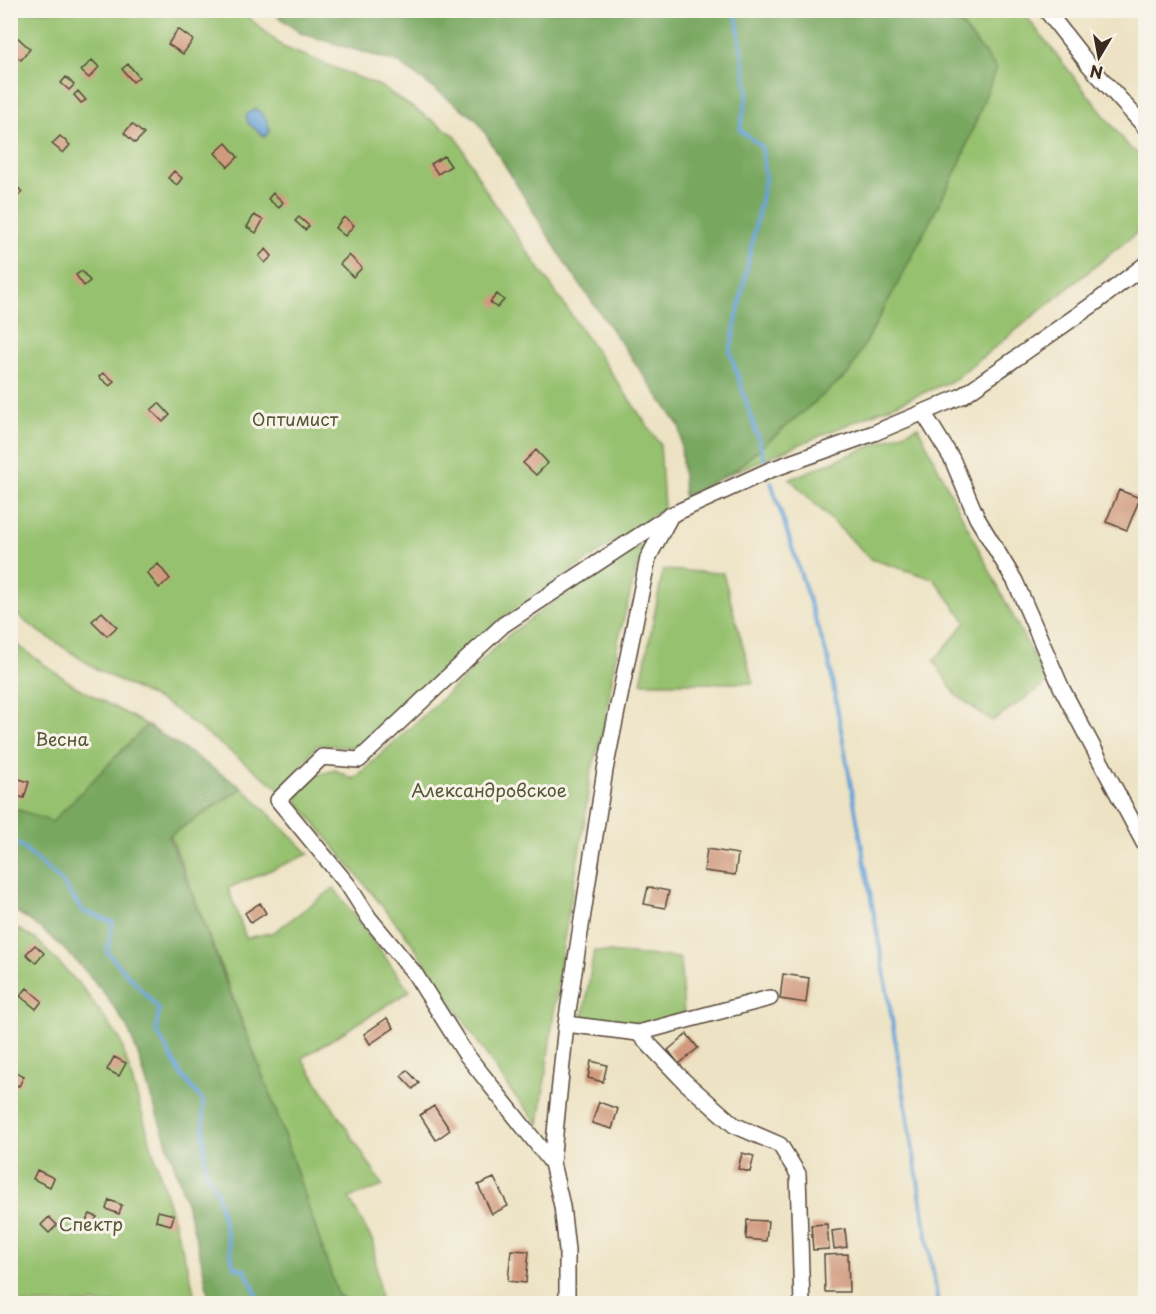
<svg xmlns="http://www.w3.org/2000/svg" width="1156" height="1314" viewBox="0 0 1156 1314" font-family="'Playpen Sans',sans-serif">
<rect width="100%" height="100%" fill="#f7f3e8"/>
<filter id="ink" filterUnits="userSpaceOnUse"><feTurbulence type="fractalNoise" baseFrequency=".0167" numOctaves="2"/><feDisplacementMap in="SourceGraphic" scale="12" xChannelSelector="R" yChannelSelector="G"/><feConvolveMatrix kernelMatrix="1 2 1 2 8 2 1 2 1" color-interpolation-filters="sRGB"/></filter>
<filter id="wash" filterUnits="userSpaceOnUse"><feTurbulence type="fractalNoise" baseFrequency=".008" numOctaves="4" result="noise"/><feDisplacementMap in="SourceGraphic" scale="24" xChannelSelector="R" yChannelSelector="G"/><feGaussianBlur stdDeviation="1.35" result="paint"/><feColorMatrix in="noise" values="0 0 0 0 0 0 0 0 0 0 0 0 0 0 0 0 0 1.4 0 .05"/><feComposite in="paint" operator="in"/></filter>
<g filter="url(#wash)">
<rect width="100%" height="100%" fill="#ede3c4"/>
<!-- green -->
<path fill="#96c16e" stroke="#687646" stroke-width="1.5" d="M11,11h230l42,36 97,39 76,50 30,55 174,253 4,64 -162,110 -142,130 -43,-3 -35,46 -112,-85 -72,-36 -70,-46 -17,-16z
M951,11h71l107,136 16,12v67l-191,154 -223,93 118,-100 50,-92 61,-118 36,-95z
M918,427l45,91 84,165 -55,38 -36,-26 -22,-34 32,-39 -32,-43 -63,-20 -81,-80z
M651,541l-14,26 -19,74 -14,88 -14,46 -5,44 -22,126 -24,179 -29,-34 -101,-151 -112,-138 9,-23 29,-8 19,9 94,-86 59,-57 103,-75z
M663,570l60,3 30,110h-112z
M10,640l65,46 72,39 -95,98 -41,-16z
M243,788l66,66 -81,34 18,50 28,-6 60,-44 76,103 -108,67 81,128 -34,12 24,44 8,61h-30l-13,-8 -64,-190 -103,-269h-2z
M11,925l26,15 44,46 39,53 71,240 5,24 -185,1z
M594,951l86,7 4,57 -39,11 -62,-9z"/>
<!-- forest -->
<path fill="#78a761" stroke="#5a6840" stroke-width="1.5" d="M271,11h680l45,57 -36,95 -61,118 -50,92 -118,100 -47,24 -4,-70 -113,-161 -90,-146 -78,-57 -99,-30z
M147,725l96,63 -74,48 105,269 64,190 13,8h-141c-12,-70 -35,-138 -59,-206 -7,-22 -13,-48 -24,-69 -24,-43 -73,-96 -116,-119v-102l41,15z"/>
<!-- water -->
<path fill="#66a2d6" stroke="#50667a" stroke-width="1.5" d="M255,109c10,4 12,11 15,21l-5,7 -17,-14 -2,-8z"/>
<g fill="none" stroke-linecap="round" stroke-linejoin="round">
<!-- stream -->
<path stroke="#66a2d6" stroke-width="4" d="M735,10l13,81 -8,39 22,17 3,32 -35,173 35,108
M771,482l58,180 55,309 54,333
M10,841l10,4 40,35 23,31 30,11 -6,30 52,57 -3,21 26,46 21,25 2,69 12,22 17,75 11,3 16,34"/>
</g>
<g id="blocks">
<!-- building -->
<path fill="#d19a7e" d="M178,29l15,11 -10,14 -15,-10z
M14,34l16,15 -9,11 -11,-9v-13z
M92,60l7,7 -10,11 -8,-7z
M128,64l11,13 -6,5 -11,-13z
M66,77l8,8 -5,5 -8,-7z
M78,91l8,9 -5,3 -7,-8z
M132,124l12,10 -9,9 -11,-10z
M60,136l10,9 -7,8 -11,-9z
M226,143l12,14 -10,10 -13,-14z
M444,156l7,10 -13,8 -7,-10z
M174,171l8,7 -5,7 -9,-7z
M12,181l10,11 -7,7 -5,-5z
M273,193l10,9 -4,6 -11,-9z
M254,215l9,5 -7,13 -9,-6z
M299,217l10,9 -4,4 -10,-9z
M344,217l10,8 -9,11 -10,-8z
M266,249l6,7 -7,7 -6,-7z
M349,255l13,13 -9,9 -13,-13z
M82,271l8,10 -6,5 -8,-11z
M497,294l7,6 -7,8 -7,-6z
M103,373l11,8 -4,5 -11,-9z
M159,403l11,12 -7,7 -12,-12z
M536,450l12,13 -12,12 -13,-12z
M1119,490l21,8 -13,32 -21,-8z
M158,564l12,15 -11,9 -12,-15z
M102,612l15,15 -10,9 -15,-15z
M10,776l19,6 -5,16 -14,-4z
M707,849l31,5 -3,21 -31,-4z
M648,887l21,4 -4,17 -21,-4z
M260,903l6,10 -15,10 -6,-10z
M35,945l9,8 -8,10 -10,-9z
M783,974l26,4 -3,25 -26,-4z
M27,988l15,13 -6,8 -16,-13z
M387,1018l7,10 -24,16 -6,-10z
M687,1034l11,14 -19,16 -11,-14z
M114,1057l12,6 -7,13 -12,-6z
M591,1061l16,4 -4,17 -15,-4z
M10,1070l14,6 -5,10 -9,-3z
M407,1070l12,13 -6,6 -12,-13z
M599,1102l19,7 -6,20 -20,-6z
M434,1106l16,24 -14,10 -16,-25z
M742,1153l12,3 -4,16 -12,-3z
M37,1170l17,8 -4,9 -17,-8z
M494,1178l14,28 -16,8 -14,-29z
M109,1200l13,5 -3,9 -13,-5z
M158,1211l16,4 -3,10 -15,-4z
M90,1214l7,3 -6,13 -7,-4z
M49,1217l8,8 -8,8 -8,-8z
M747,1220l21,1 -2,20 -20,-2z
M827,1224l2,25 -16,1 -2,-25z
M845,1229l2,18 -13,2 -2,-18z
M511,1250l18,1 -3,32 -18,-2z
M848,1254l1,38h-24l-1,-37z"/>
</g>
</g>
<g filter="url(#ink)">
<use href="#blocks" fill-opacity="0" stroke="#564637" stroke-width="1.5"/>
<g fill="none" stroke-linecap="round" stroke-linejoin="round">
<!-- street casing -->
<g stroke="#564637" stroke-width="18">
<path id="street" d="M1046,10l43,55 57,63
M923,412l29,47 25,59 38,63 47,108 84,158
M566,1024l72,9 132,-35
M638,1033l47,49 49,43 46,20 18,29 4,130
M552,1163l-87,-110 -50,-79 -46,-56 -21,-33 -70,-85 44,-43 37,3 144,-135 166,-109
M567,1304v-54l-5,-44 -10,-43 14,-139 39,-254 43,-212 23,-43 99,-45 104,-37 88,-37 133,-93 51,-39"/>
</g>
<!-- street -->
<use href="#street" stroke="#fff" stroke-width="15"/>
</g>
</g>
<g text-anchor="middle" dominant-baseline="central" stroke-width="6" stroke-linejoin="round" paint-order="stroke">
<!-- park labels -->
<g font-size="18" fill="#565736" stroke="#f7f3e8">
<text x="295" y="418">Оптимист</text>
<text x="62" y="738">Весна</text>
<text x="489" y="789">Александровское</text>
<text x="91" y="1223">Спектр</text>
</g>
</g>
<!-- margin -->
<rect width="1156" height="1314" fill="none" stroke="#f7f3e8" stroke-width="36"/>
<!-- north arrow -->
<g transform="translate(1099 57) rotate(190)" stroke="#f7f3e8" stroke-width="4.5" paint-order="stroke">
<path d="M0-4.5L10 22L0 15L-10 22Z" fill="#3b2a1e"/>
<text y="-9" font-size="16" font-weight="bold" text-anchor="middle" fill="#3b2a1e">N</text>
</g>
</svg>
